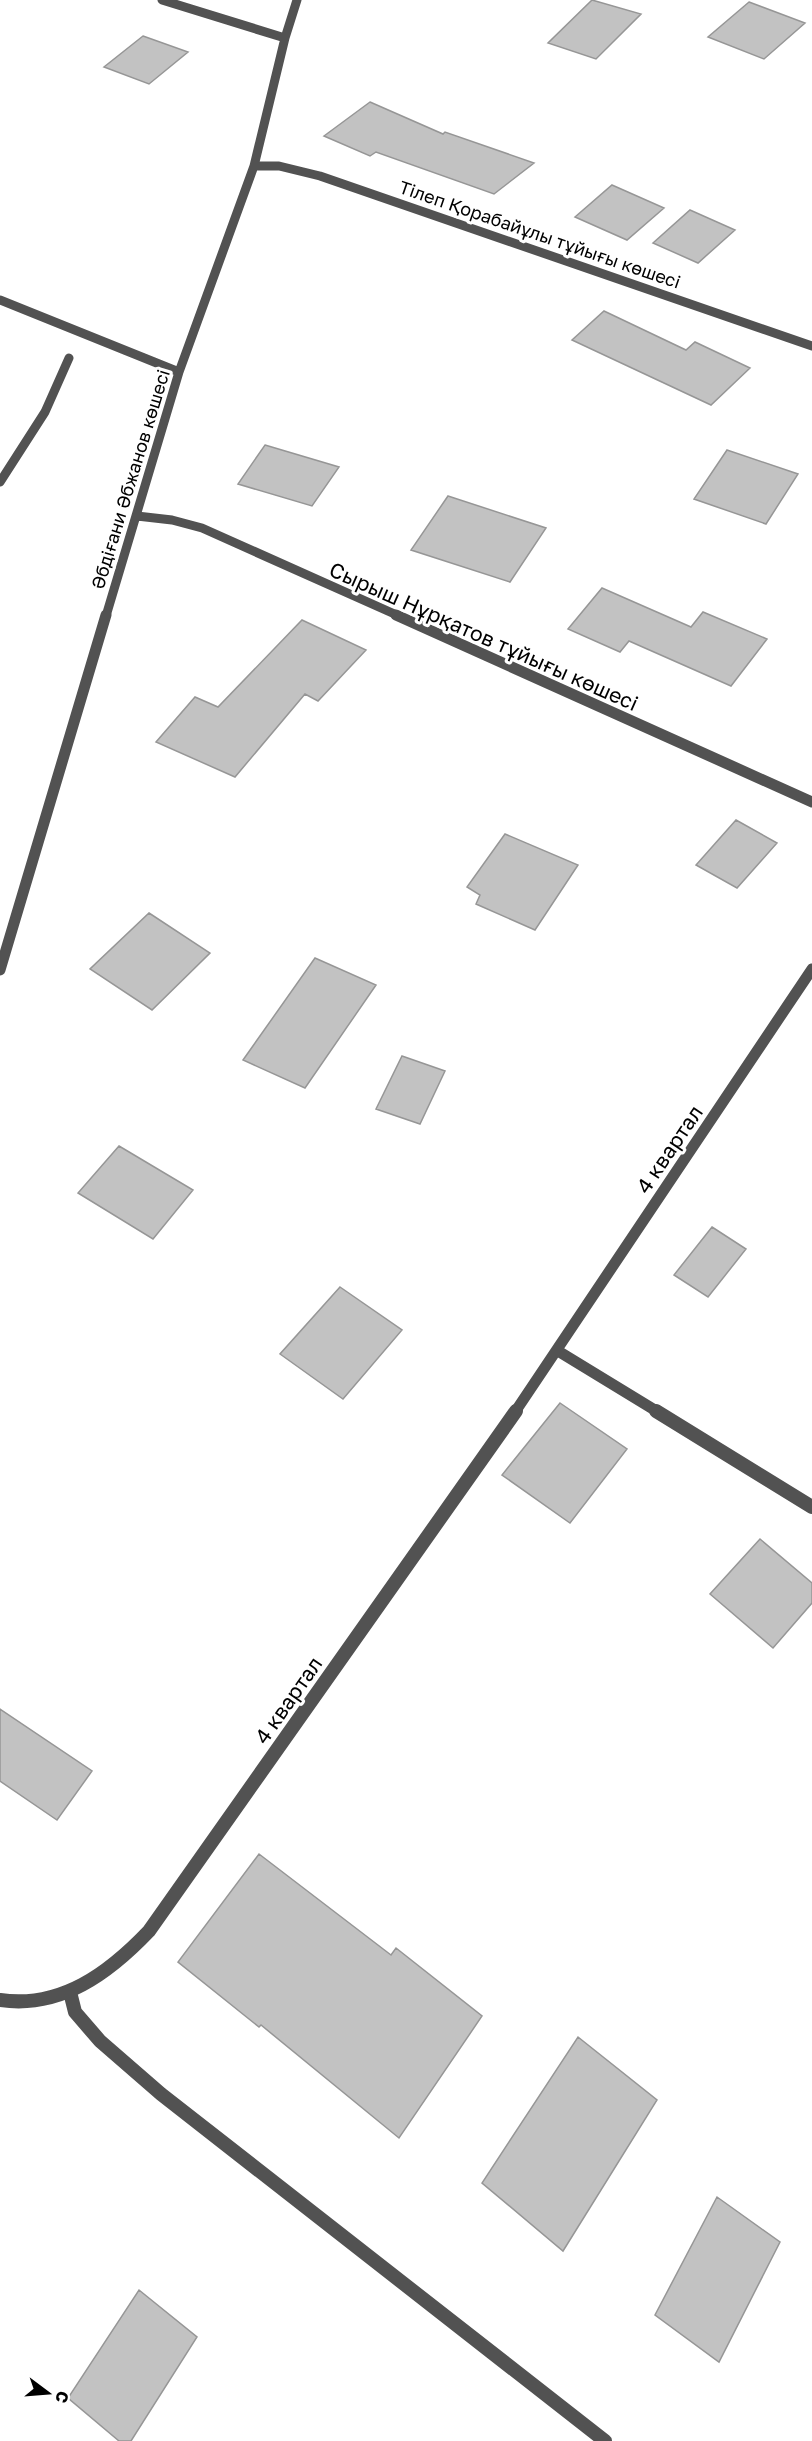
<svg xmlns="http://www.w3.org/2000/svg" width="812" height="2441" viewBox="0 0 812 2441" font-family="'Golos Text',sans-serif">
<rect width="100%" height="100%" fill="#fff"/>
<!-- building -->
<path fill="#c2c2c2" stroke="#969696" stroke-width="1.5" d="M592,0l49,14 -45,45 -48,-16z
M749,2l56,21 -41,36 -56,-22z
M143,36l45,16 -39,32 -45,-17z
M370,102l73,32 2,-2 89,31 -40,31 -118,-42 -6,4 -46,-20z
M612,185l52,23 -37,32 -52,-23z
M690,210l45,20 -37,33 -45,-20z
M604,311l82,39 9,-8 55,26 -39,37 -139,-65z
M265,445l74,22 -27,39 -74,-22z
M727,450l71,24 -32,50 -72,-25z
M448,496l98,32 -36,54 -99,-32z
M602,588l89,39 12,-15 64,27 -36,47 -102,-45 -9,11 -52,-23z
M302,620l64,30 -48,51 -13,-7 -70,83 -79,-35 39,-45 23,10z
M736,820l41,23 -40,45 -41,-23z
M505,834l73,31 -43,65 -59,-26 4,-9 -13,-8z
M149,913l61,40 -58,57 -62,-41z
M315,958l61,27 -71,103 -62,-28z
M402,1056l43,15 -25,53 -44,-15z
M119,1146l74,44 -40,49 -75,-46z
M712,1227l34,22 -38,48 -34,-22z
M340,1287l62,43 -59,69 -63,-45z
M560,1403l67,46 -57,74 -68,-48z
M760,1539l52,44v20l-39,45 -63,-54z
M0,1709l92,62 -35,49 -57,-39z
M259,1854l132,101 5,-7 86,68 -83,122 -138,-113 -2,2 -81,-65z
M578,2037l79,63 -94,151 -81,-68z
M717,2197l63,45 -61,120 -64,-47z
M139,2290l58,47 -66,104h-12l-51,-43z"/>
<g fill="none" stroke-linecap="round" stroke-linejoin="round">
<!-- street-far2 -->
<path stroke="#525252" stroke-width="9" d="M162,0l123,38
M254,166h25l41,10 492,170
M0,300l179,72
M0,482l45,-70 24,-54
M137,516l35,4 30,8 197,88
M106,616l73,-244 75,-206 31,-128 12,-38"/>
<!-- street-far1 -->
<path stroke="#525252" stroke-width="11" d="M396,615l416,187
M0,970l106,-355
M558,1351l100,61
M515,1412l297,-443"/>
<!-- street -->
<path stroke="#525252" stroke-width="14" d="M656,1411l156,96
M70,1992l5,20 25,29 61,53 444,347
M0,2000c61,9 109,-27 149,-69l367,-520"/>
</g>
<g text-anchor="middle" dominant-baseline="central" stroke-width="6" stroke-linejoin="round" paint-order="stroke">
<!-- far-street labels -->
<g font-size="18" fill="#000" stroke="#fff">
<text transform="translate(540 234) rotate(19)">Тілеп Қорабайұлы тұйығы көшесі</text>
<text transform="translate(130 479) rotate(-73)">Әбдіғани Әбжанов көшесі</text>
</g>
<!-- street labels -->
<g font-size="21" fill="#000" stroke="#fff">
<text transform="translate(484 636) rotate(24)">Сырыш Нұрқатов тұйығы көшесі</text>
<text transform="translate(669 1149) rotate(-56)">4 квартал</text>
<text transform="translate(288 1700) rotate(-55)">4 квартал</text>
</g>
</g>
<!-- north arrow -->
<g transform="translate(48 2393) rotate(106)" stroke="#ffffff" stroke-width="4.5" paint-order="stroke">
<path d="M0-4.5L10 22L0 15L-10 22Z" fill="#000000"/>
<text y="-9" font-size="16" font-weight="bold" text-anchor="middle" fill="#000000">С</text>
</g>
</svg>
